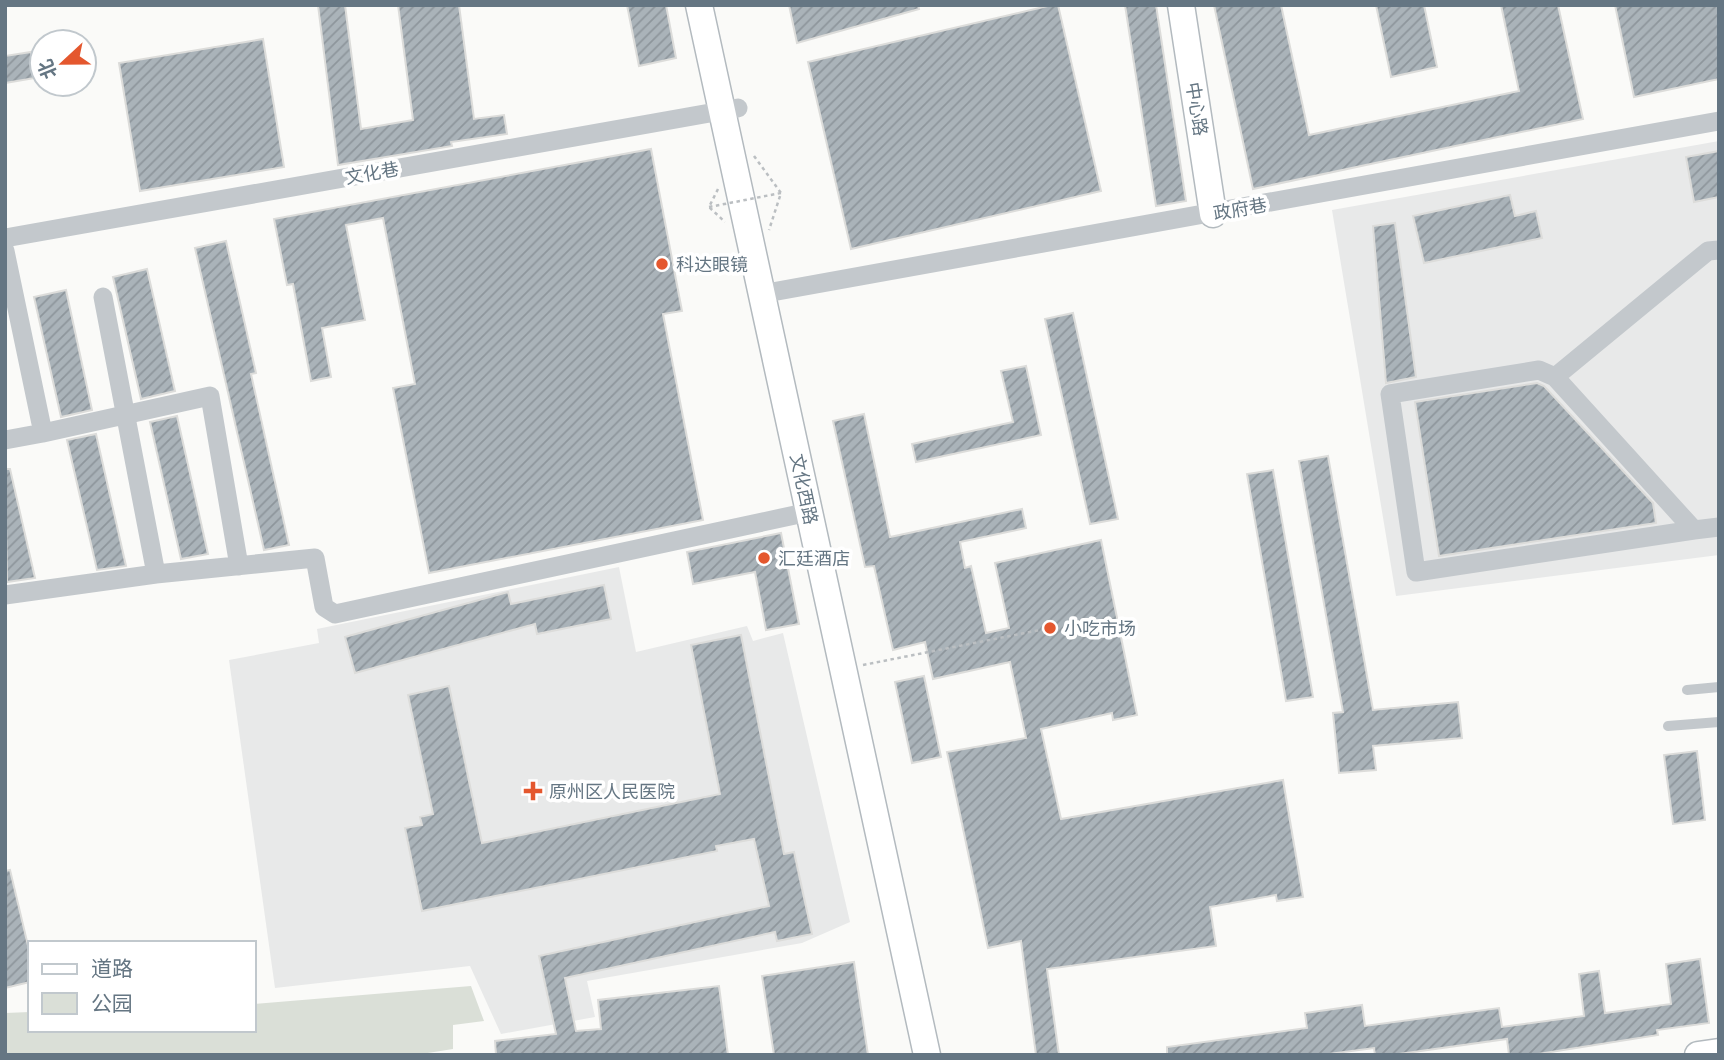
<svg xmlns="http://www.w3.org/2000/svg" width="1724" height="1060" viewBox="0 0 1724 1060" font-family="'DejaVu Sans','Noto Sans SC',sans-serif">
<defs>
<pattern id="building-hatch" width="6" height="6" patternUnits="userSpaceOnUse" patternTransform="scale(1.75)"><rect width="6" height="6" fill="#aab3b9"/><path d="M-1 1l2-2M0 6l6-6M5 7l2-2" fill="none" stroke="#8e969c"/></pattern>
</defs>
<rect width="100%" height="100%" fill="#fafaf8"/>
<!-- built -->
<path fill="#e8e9e9" d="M1719,141v414l-323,41 -64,-386z
M619,567l17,85 111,-26 6,15 30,-8 67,289 -48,21 -215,38 8,36 -94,17 -31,-68 -195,22 -46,-328 90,-17 -2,-14z"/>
<!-- park -->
<path fill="#dadfd7" d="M471,986l13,35 -31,4v24l-38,6h-410v-42l25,-1v18h224v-26z"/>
<!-- building -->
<path fill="url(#building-hatch)" stroke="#dcdcda" stroke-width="2" d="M318,5h27l16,124 52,-9 -15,-115h61l15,114 30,-4 3,19 -56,8 1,4 -114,19z
M627,5h39l10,53 -37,8z
M789,5h129l1,4 -122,34z
M1052,5h6l43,186 -250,58 -43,-187z
M1125,5h31l30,196 -30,5z
M1214,5h67l28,130 210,-44 -18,-86h57l25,114 -330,70z
M1376,5h48l13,62 -46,10z
M1615,5h104v74l-85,18z
M263,39l21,128 -144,24 -21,-128z
M31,52l4,26 -30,5v-27z
M651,149l31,162 -19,3 40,206 -274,53 -36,-185 22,-4 -32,-166 -37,7 19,95 -43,8 9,49 -20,4 -18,-97 -6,1 -13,-66z
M1719,151v46l-25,5 -8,-45z
M1510,195l5,21 21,-5 6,27 -118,25 -11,-47z
M1395,223l21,154 -30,6 -13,-157z
M226,241l30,132 -5,1 38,171 -25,5 -69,-302z
M147,269l28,122 -34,8 -28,-122z
M66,290l26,120 -31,7 -27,-120z
M1073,313l45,206 -28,5 -45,-205z
M1026,366l15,69 -125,27 -4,-18 101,-22 -12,-51z
M1537,383l7,3 109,117 3,20 -217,33 -24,-154z
M864,414l26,123 132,-28 4,19 -66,14 5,26 6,-2 15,67 23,-5 -14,-65 106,-23 36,175 -24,5 -1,-7 -71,16 20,90 222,-39 20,117 -26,4 -1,-6 -66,12 6,39 -169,23 12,86h-23l-15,-114 -33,7 -41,-196 79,-14 -16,-76 -77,17 -8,-37 -32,8 -19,-84 -9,1 -32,-146z
M177,416l31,138 -27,5 -31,-137z
M96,434l30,132 -29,4 -30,-130z
M1328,456l45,254 85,-8 4,36 -89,8 3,24 -37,3 -6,-60 10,-1 -44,-251z
M5,469h5l25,109 -28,4z
M1273,470l40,227 -27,4 -39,-227z
M781,533l18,91 -33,6 -11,-58 -62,12 -6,-32z
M604,585l7,34 -74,15 -2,-10 -180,49 -10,-36 163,-45 3,12z
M741,635l43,219 10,-2 18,82 -35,7 -2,-9 -210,46 11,53 25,-2 -3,-29 121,-14 9,69h-232l-1,-14 61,-7 -17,-78 230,-50 -15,-67 -38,7 1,5 -295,60 -17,-83 17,-3 -2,-8 13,-3 -25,-119 41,-9 33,157 238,-49 -29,-149z
M924,676l17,81 -29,6 -17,-81z
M1697,751l8,69 -32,4 -9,-69z
M10,870l20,84v28l-25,6v-117z
M1700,959l9,64 -52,7 1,5 -126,20h-23l-2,-16 -115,16h-17l-1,-7 -53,7h-154v-8l140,-19 -2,-15 57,-8 3,21 134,-18 3,19 82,-11 -5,-42 20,-3 6,42 66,-9 -5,-40z
M854,962l14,93h-94l-12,-79z"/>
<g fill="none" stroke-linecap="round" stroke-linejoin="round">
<!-- secondary casing -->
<g stroke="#b3babf" stroke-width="29">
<path id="secondary" d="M699,5l228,1050
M1181,5l32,209
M1698,1055l21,-3"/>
</g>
<!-- path -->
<path stroke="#bbbfc2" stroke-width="2.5" stroke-dasharray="3.5 3.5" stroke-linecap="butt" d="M754,156l27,37 -12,37
M718,189l-9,18 16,15
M863,665l187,-37"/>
<!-- lane -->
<path stroke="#c3c8cc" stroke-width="10" d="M1687,690l32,-3
M1668,726l51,-4"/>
<!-- street -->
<path stroke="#c3c8cc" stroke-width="19" d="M5,238l733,-130
M5,251l38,182 -38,7
M761,294l958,-173
M103,297l53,277
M1555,377l153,-126 11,-1
M43,433l167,-37 29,170
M1694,530l-278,42 -26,-178 149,-24 16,7 139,153 25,-3
M5,595l151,-21 159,-16 9,49 11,7 474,-102"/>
<!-- secondary -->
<use href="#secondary" stroke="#fff" stroke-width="26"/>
<!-- path-bridge -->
<path stroke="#bbbfc2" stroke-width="2.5" stroke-dasharray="3.5 3.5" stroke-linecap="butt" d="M709,207l72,-14"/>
</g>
<!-- markers -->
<g fill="#e4572e" stroke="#fff" stroke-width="2.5">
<circle cx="662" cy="264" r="7"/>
<circle cx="764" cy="558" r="7"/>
<circle cx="1050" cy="628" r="7"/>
<path d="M529.5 780.5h7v7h7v7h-7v7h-7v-7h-7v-7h7z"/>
</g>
<g text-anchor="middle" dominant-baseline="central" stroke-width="7" stroke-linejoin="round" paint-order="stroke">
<!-- street labels -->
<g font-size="18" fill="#657683" stroke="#fff">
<text transform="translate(1197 109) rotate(81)">中心路</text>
<text transform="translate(372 173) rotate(-10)">文化巷</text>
<text transform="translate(1240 209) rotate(-10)">政府巷</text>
<text transform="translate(804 489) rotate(78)">文化西路</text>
</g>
<!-- poi labels -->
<g font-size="18" fill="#657683" stroke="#fff" text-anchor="start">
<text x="676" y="264">科达眼镜</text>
<text x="778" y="558">汇廷酒店</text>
<text x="1064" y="628">小吃市场</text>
<text x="549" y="791">原州区人民医院</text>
</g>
</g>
<!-- border -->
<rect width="1724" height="1060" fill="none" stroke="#657683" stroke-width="14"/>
<!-- legend -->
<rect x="28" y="941" width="228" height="91" fill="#ffffff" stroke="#c1c8cd" stroke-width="2"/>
<rect x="42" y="964" width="35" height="10" fill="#ffffff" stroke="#c1c8cd" stroke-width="2"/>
<text x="91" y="976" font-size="21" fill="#657683">道路</text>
<rect x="42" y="993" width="35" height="21" fill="#dadfd7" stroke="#c1c8cd" stroke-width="2"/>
<text x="91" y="1011" font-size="21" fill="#657683">公园</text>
<!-- north arrow -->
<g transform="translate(63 63) rotate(248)"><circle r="33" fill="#ffffff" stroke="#c1c8cd" stroke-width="2"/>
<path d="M0-5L12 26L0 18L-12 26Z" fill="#e4572e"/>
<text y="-10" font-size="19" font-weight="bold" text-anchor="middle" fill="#657683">北</text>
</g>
</svg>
